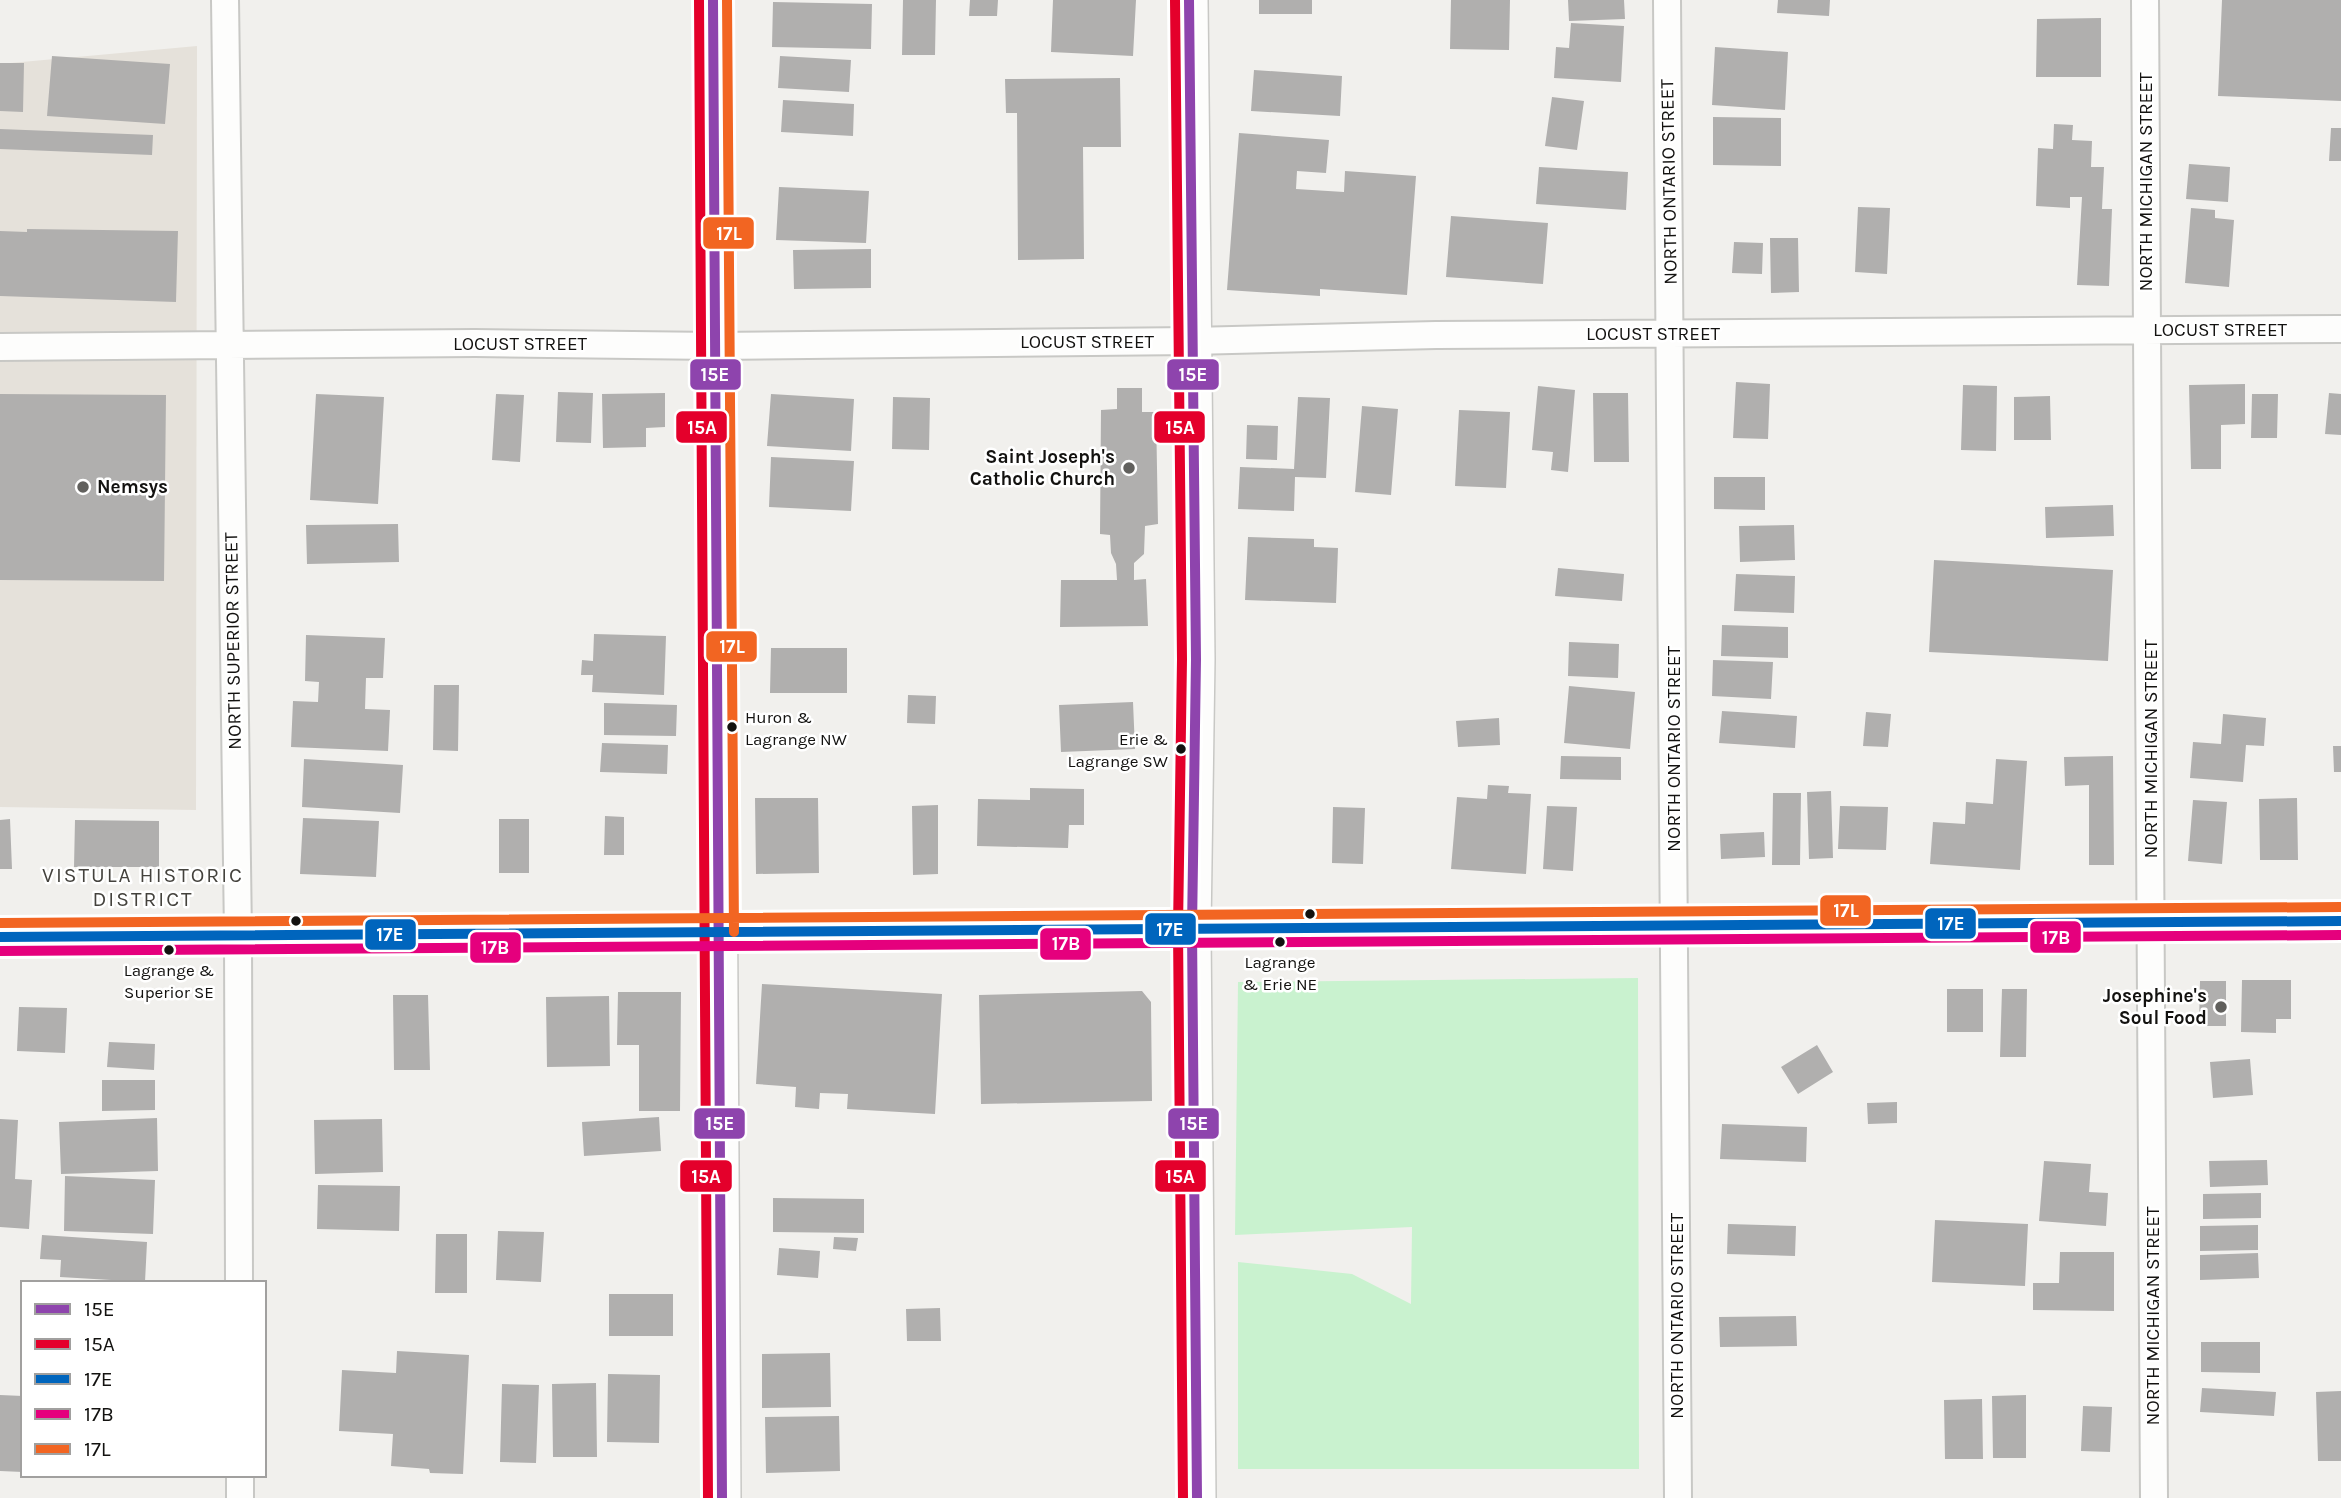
<svg xmlns="http://www.w3.org/2000/svg" width="2341" height="1498" viewBox="0 0 2341 1498" font-family="Karla,sans-serif">
<rect width="100%" height="100%" fill="#f1f0ed"/>
<!-- built -->
<path fill="#e5e1da" d="M197,46l-1,764 -196,-3v-743z"/>
<!-- green -->
<path fill="#c9f2cf" d="M1638,978l1,491h-401v-207l114,12 59,30 1,-77 -177,8 3,-253z"/>
<!-- building -->
<path fill="#b0afae" d="M903,0h33l-1,55h-33z
M970,0h28l-1,16h-28z
M1053,0h83l-3,56 -82,-4z
M1259,0h53v14h-53z
M1451,0h59l-1,50 -59,-1z
M1568,0h56l1,19 -56,2z
M1778,0h52l-1,16 -52,-3z
M2222,0h119v101l-123,-5z
M773,2l99,2 -1,45 -99,-2z
M2101,18v59h-65l1,-58z
M1571,23l53,3 -3,56 -67,-4 2,-31 13,1z
M1715,47l73,5 -3,58 -73,-5z
M52,56l118,8 -5,60 -118,-8z
M780,56l71,4 -2,32 -71,-4z
M0,63h24l-1,49 -23,-1z
M1254,70l88,6 -2,40 -89,-5z
M1120,78l1,69h-38l1,112 -66,1 -1,-147h-11l-1,-34z
M1552,97l32,4 -7,49 -32,-4z
M783,100l71,4 -1,32 -72,-4z
M1713,117l68,1v48l-68,-1z
M2054,124l19,1 -1,15 20,1 -1,26h13l-2,42h10l-3,77 -32,-1 5,-88h-12v11l-34,-2 2,-58 15,1z
M2331,128h10v33h-12z
M0,129l153,6 -1,20 -152,-6z
M1239,133l90,7 -3,33 -29,-2 -1,18 48,3 1,-21 71,5 -9,119 -87,-6v7l-93,-6z
M2189,164l41,3 -2,35 -42,-3z
M1539,167l89,5 -2,38 -90,-6z
M779,187l90,4 -3,52 -90,-3z
M1858,207l32,1 -3,66 -32,-2z
M2191,208l24,2v8l19,2 -5,67 -44,-4z
M1451,216l97,7 -5,61 -97,-7z
M27,229l151,2 -2,71 -176,-6v-65l27,1z
M1770,238h28l1,54 -28,1z
M1734,242l29,1 -1,31 -30,-1z
M871,249v39l-77,1 -1,-39z
M1736,382l34,2 -2,55 -35,-1z
M2245,384v40l-24,1v44h-30l-2,-84z
M1963,385l34,1 -1,65 -35,-1z
M1538,386l37,4 -7,82 -17,-2 2,-18 -21,-2z
M1117,388h25v24h14l2,112 -13,2 -1,28 -10,9v17l12,-1 2,47 -88,1 1,-47h56l-1,-16 -5,-11 -1,-18 -10,-1 1,-124 16,-1z
M558,392l35,1 -2,50 -35,-1z
M665,393v34l-19,1v19l-43,1 -1,-54z
M1593,393h35l1,69h-35z
M2329,393l12,1v41l-16,-1z
M0,394l166,1 -2,186 -164,-1z
M316,394l68,3 -6,107 -68,-4z
M496,394l28,1 -4,67 -28,-2z
M771,394l83,5 -3,52 -84,-5z
M2252,394h26l-1,44h-26z
M2050,396l1,44h-37v-43z
M893,397l37,1 -1,52 -37,-1z
M1298,397l32,1 -4,80 -31,-1 -1,34 -56,-2 2,-42 54,2z
M1362,406l36,3 -7,86 -36,-3z
M1459,410l51,2 -4,76 -51,-2z
M1247,425l31,1 -1,34 -31,-1z
M771,457l83,4 -3,50 -82,-4z
M1714,477h51v33l-51,-1z
M2113,505l1,31 -68,2 -1,-31z
M398,524l1,38 -92,2 -1,-39z
M1794,525l1,35 -55,2 -1,-36z
M1248,537l66,2v8l24,1 -2,55 -91,-3z
M1934,560l179,10 -5,91 -179,-9z
M1558,568l66,6 -2,27 -67,-5z
M1736,574l59,2 -1,37 -60,-2z
M1722,625l66,2v31l-67,-2z
M594,634l72,2 -2,59 -72,-3 1,-17h-12l1,-15 11,1z
M306,635l79,3 -2,40h-17l-1,31 25,1 -2,41 -97,-4 2,-46 25,1 1,-20 -14,-1z
M1569,642l50,2 -1,34 -50,-2z
M771,648h76v45h-77z
M1713,660l60,2 -2,37 -59,-3z
M434,685h25l-1,66 -25,-1z
M1569,686l66,6 -5,57 -66,-6z
M908,695l28,1 -1,28 -28,-1z
M1133,702l2,47 -74,3 -2,-47z
M604,703l73,2 -1,31 -72,-1z
M1722,711l75,5 -2,32 -76,-5z
M1866,712l25,2 -3,33 -25,-1z
M2223,714l43,4 -2,28 -18,-1 -3,37 -53,-4 3,-36 28,2z
M1499,718l1,27 -42,2 -2,-26z
M602,743l66,2 -1,29 -67,-2z
M2333,746h8v26h-7z
M1561,756l60,1v23l-61,-1z
M2113,756l1,109h-25v-80l-24,1 -1,-29z
M304,759l99,6 -3,48 -98,-6z
M1996,759l31,2 -7,109 -90,-6 3,-42 32,2 1,-22 27,2z
M1488,785l21,1 -1,7 23,1 -5,80 -75,-5 6,-72 30,2z
M1030,788l54,1v36h-15l-1,23 -91,-2 1,-47 52,1z
M1831,791l2,67 -24,1 -2,-67z
M1773,793h28l-1,72h-28z
M755,798h63l1,75 -63,1z
M2297,798l1,62h-38l-1,-61z
M2193,800l34,2 -5,62 -34,-3z
M938,805v69l-25,1 -1,-69z
M1547,806l30,1 -4,64 -30,-2z
M1840,806l48,1 -2,43 -48,-1z
M1333,807l32,1 -2,56 -31,-1z
M605,816l19,1v38h-20z
M303,818l76,3 -3,56 -76,-3z
M10,819l2,50h-12v-49z
M499,819h30v54h-30z
M75,820l84,1v46h-85z
M1764,832l1,25 -44,2 -1,-25z
M2242,980h49v39h-15v14l-35,-1z
M2200,981h26v45h-27z
M762,984l180,10 -7,120 -88,-5 1,-15 -28,-1 -1,16 -24,-2 1,-20 -40,-3z
M1947,989h36v43h-36z
M2002,989h25l-1,68h-26z
M1142,991l9,11 1,99 -171,3 -2,-109z
M618,992h63l-1,119h-41v-66h-22z
M393,995h35l2,75h-36z
M609,996l1,70 -63,1 -1,-70z
M19,1007l48,1 -2,45 -48,-2z
M109,1042l46,2 -1,26 -47,-3z
M1817,1045l16,27 -35,22 -17,-27z
M2250,1059l3,36 -40,3 -3,-36z
M102,1080h53v30l-53,1z
M1897,1102v21l-29,1 -1,-21z
M659,1117l2,34 -77,5 -2,-34z
M157,1118l1,53 -97,3 -2,-52z
M0,1119l18,1 -3,59 17,1 -3,49 -29,-2z
M382,1119l1,53 -68,2 -1,-54z
M1722,1124l85,3 -1,35 -86,-3z
M2267,1160l1,25 -58,2 -1,-26z
M2044,1161l47,3 -2,28 19,1 -2,33 -67,-5z
M65,1176l90,4 -2,54 -89,-3z
M318,1185l82,1 -1,45 -82,-2z
M2261,1193v25l-58,1v-25z
M773,1198l91,1v34l-91,-1z
M1935,1220l93,4 -3,62 -93,-4z
M1728,1224l68,2 -1,30 -68,-2z
M2258,1225v25l-58,1v-25z
M498,1231l46,1 -3,50 -45,-2z
M436,1234h31v59h-32z
M42,1235l105,7 -2,40 -85,-5 1,-17 -21,-1z
M834,1237l24,1 -2,13 -23,-2z
M779,1248l41,3 -2,27 -41,-3z
M2060,1252h54v59l-81,-1v-27h26z
M2258,1253l1,25 -59,2v-25z
M609,1294h64v42h-64z
M940,1308l1,33h-34l-1,-32z
M1796,1316l1,30 -77,1 -1,-30z
M2201,1342h59v31l-59,-1z
M397,1351l72,4 -6,119 -33,-1 -1,-4 -38,-3 2,-32 -54,-3 3,-61 54,3z
M830,1353l1,54 -69,1v-54z
M608,1374l52,1 -1,68 -52,-1z
M596,1383l1,74h-44l-1,-73z
M502,1384l37,1 -3,78 -36,-1z
M2202,1388l74,4 -2,24 -74,-4z
M2341,1391v70h-23l-2,-69z
M0,1395l23,1v76l-23,-1z
M2026,1395v63h-33l-1,-62z
M1982,1399l1,60h-38l-1,-59z
M2083,1406l29,1 -2,45 -29,-1z
M839,1416l1,55 -74,2 -1,-56z"/>
<g fill="none" stroke-linecap="round" stroke-linejoin="round">
<!-- street casing -->
<g stroke="#c8c8c5" stroke-width="30">
<path id="street" d="M225,0l13,935 1,348
M1667,0l11,1498
M2145,0l9,1498
M0,347l475,-4 240,3 477,-5 244,-6 905,-6
M240,1475v23"/>
</g>
<!-- secondary casing -->
<g stroke="#c8c8c5" stroke-width="40">
<path id="secondary" d="M713,0l9,1498
M1189,0l7,659 -4,270 5,569
M0,937l2341,-16"/>
</g>
<!-- street -->
<use href="#street" stroke="#fdfdfc" stroke-width="26"/>
<!-- secondary -->
<use href="#secondary" stroke="#fdfdfc" stroke-width="37"/>
<!-- bus-1 casing -->
<g stroke="#fff" stroke-width="16">
<path id="bus-1" d="M713,0l9,1498
M1189,0l7,659 -4,270 5,569"/>
</g>
<!-- bus-2 casing -->
<g stroke="#fff" stroke-width="16">
<path id="bus-2" d="M699,0l9,1498
M1175,0l7,659 -4,270 5,569"/>
</g>
<!-- bus-3 casing -->
<g stroke="#fff" stroke-width="16">
<path id="bus-3" d="M0,937l2341,-16"/>
</g>
<!-- bus-4 casing -->
<g stroke="#fff" stroke-width="16">
<path id="bus-4" d="M0,951l2341,-16"/>
</g>
<!-- bus-5 casing -->
<g stroke="#fff" stroke-width="16">
<path id="bus-5" d="M727,0l7,932
M0,923l2341,-16"/>
</g>
<!-- bus-1 -->
<use href="#bus-1" stroke="#8e44ad" stroke-width="10"/>
<!-- bus-2 -->
<use href="#bus-2" stroke="#e4002b" stroke-width="10"/>
<!-- bus-3 -->
<use href="#bus-3" stroke="#0065bd" stroke-width="10"/>
<!-- bus-4 -->
<use href="#bus-4" stroke="#e5007d" stroke-width="10"/>
<!-- bus-5 -->
<use href="#bus-5" stroke="#f26522" stroke-width="10"/>
</g>
<!-- markers -->
<g fill="#61605d" stroke="#fff" stroke-width="2.5">
<circle cx="1129" cy="468" r="7"/>
<circle cx="83" cy="487" r="7"/>
<circle cx="2221" cy="1007" r="7"/>
</g>
<g fill="#131210" stroke="#fff" stroke-width="2.5">
<circle cx="732" cy="727" r="6"/>
<circle cx="1181" cy="749" r="6"/>
<circle cx="1310" cy="914" r="6"/>
<circle cx="296" cy="921" r="6"/>
<circle cx="1280" cy="942" r="6"/>
<circle cx="169" cy="950" r="6"/>
</g>
<g text-anchor="middle" dominant-baseline="central" stroke-width="5" stroke-linejoin="round" paint-order="stroke">
<!-- bus labels -->
<g font-size="17" fill="#131210" stroke="#fff">
<text x="745" y="717" text-anchor="start">Huron &amp;<tspan x="745" dy="22">Lagrange NW</tspan></text>
<text x="1168" y="739" text-anchor="end">Erie &amp;<tspan x="1168" dy="22">Lagrange SW</tspan></text>
<text x="1280" y="962">Lagrange<tspan x="1280" dy="22">&amp; Erie NE</tspan></text>
<text x="169" y="970">Lagrange &amp;<tspan x="169" dy="22">Superior SE</tspan></text>
</g>
<!-- street labels -->
<g font-size="19" fill="#131210" stroke="#fff">
<text transform="translate(1669 182) rotate(-91)">NORTH ONTARIO STREET</text>
<text transform="translate(2146 182) rotate(-90)">NORTH MICHIGAN STREET</text>
<text x="2220" y="330">LOCUST STREET</text>
<text x="1653" y="334">LOCUST STREET</text>
<text x="1087" y="342">LOCUST STREET</text>
<text x="520" y="344">LOCUST STREET</text>
<text transform="translate(233 641) rotate(-91)">NORTH SUPERIOR STREET</text>
<text transform="translate(1674 749) rotate(-90)">NORTH ONTARIO STREET</text>
<text transform="translate(2151 749) rotate(-90)">NORTH MICHIGAN STREET</text>
<text transform="translate(1677 1316) rotate(-90)">NORTH ONTARIO STREET</text>
<text transform="translate(2153 1316) rotate(-90)">NORTH MICHIGAN STREET</text>
</g>
<!-- poi labels -->
<g font-size="19" font-weight="bold" fill="#131210" stroke="#fff" text-anchor="end">
<text x="1115" y="457">Saint Joseph's<tspan x="1115" dy="22">Catholic Church</tspan></text>
<text x="97" y="487" text-anchor="start">Nemsys</text>
<text x="2207" y="996">Josephine's<tspan x="2207" dy="22">Soul Food</tspan></text>
</g>
<!-- neighbourhood labels -->
<g font-size="21" letter-spacing="2" fill="#44423d" stroke="#fff">
<text x="143" y="875">VISTULA HISTORIC<tspan x="143" dy="24">DISTRICT</tspan></text>
</g>
</g>
<g stroke="#fff" stroke-width="2.5">
<rect x="702" y="216" width="53" height="34" rx="7" fill="#f26522"/>
<rect x="689" y="358" width="53" height="33" rx="7" fill="#8e44ad"/>
<rect x="1166" y="358" width="54" height="33" rx="7" fill="#8e44ad"/>
<rect x="1153" y="410" width="53" height="34" rx="7" fill="#e4002b"/>
<rect x="675" y="410" width="53" height="34" rx="7" fill="#e4002b"/>
<rect x="705" y="630" width="53" height="33" rx="7" fill="#f26522"/>
<rect x="1819" y="894" width="53" height="33" rx="7" fill="#f26522"/>
<rect x="1924" y="907" width="53" height="33" rx="7" fill="#0065bd"/>
<rect x="1144" y="912" width="53" height="34" rx="7" fill="#0065bd"/>
<rect x="364" y="918" width="53" height="33" rx="7" fill="#0065bd"/>
<rect x="2029" y="920" width="53" height="34" rx="7" fill="#e5007d"/>
<rect x="1039" y="927" width="53" height="34" rx="7" fill="#e5007d"/>
<rect x="469" y="931" width="53" height="33" rx="7" fill="#e5007d"/>
<rect x="1167" y="1107" width="53" height="33" rx="7" fill="#8e44ad"/>
<rect x="693" y="1107" width="53" height="33" rx="7" fill="#8e44ad"/>
<rect x="1154" y="1159" width="53" height="34" rx="7" fill="#e4002b"/>
<rect x="679" y="1159" width="54" height="34" rx="7" fill="#e4002b"/>
</g>
<g font-size="19" text-anchor="middle" font-weight="bold" fill="#fff">
<text x="729" y="240">17L</text>
<text x="715" y="381">15E</text>
<text x="1193" y="381">15E</text>
<text x="1180" y="434">15A</text>
<text x="702" y="434">15A</text>
<text x="732" y="653">17L</text>
<text x="1846" y="917">17L</text>
<text x="1951" y="930">17E</text>
<text x="1170" y="936">17E</text>
<text x="390" y="941">17E</text>
<text x="2056" y="944">17B</text>
<text x="1066" y="950">17B</text>
<text x="495" y="954">17B</text>
<text x="1194" y="1130">15E</text>
<text x="720" y="1130">15E</text>
<text x="1180" y="1183">15A</text>
<text x="706" y="1183">15A</text>
</g>
<!-- legend -->
<rect x="21" y="1281" width="245" height="196" fill="#ffffff" stroke="#a1a09f" stroke-width="2"/>
<rect x="35" y="1304" width="35" height="10" fill="#8e44ad" stroke="#a1a09f" stroke-width="2"/>
<text x="84" y="1316" font-size="21" fill="#131210">15E</text>
<rect x="35" y="1339" width="35" height="10" fill="#e4002b" stroke="#a1a09f" stroke-width="2"/>
<text x="84" y="1351" font-size="21" fill="#131210">15A</text>
<rect x="35" y="1374" width="35" height="10" fill="#0065bd" stroke="#a1a09f" stroke-width="2"/>
<text x="84" y="1386" font-size="21" fill="#131210">17E</text>
<rect x="35" y="1409" width="35" height="10" fill="#e5007d" stroke="#a1a09f" stroke-width="2"/>
<text x="84" y="1421" font-size="21" fill="#131210">17B</text>
<rect x="35" y="1444" width="35" height="10" fill="#f26522" stroke="#a1a09f" stroke-width="2"/>
<text x="84" y="1456" font-size="21" fill="#131210">17L</text>
</svg>
